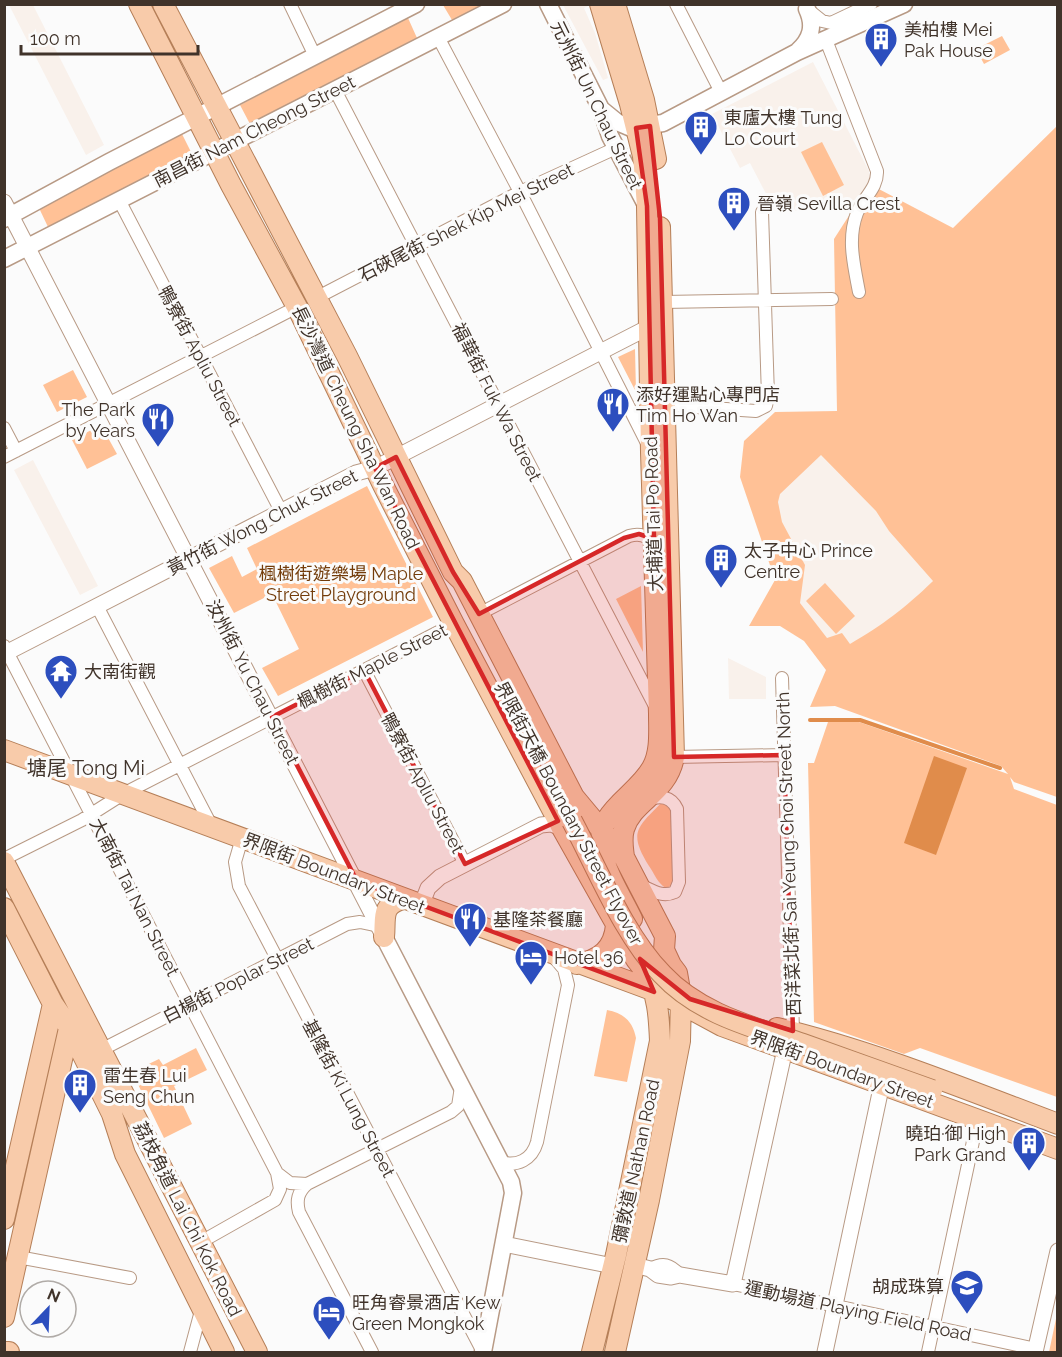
<svg xmlns="http://www.w3.org/2000/svg" width="1062" height="1357" viewBox="0 0 1062 1357" font-family="Raleway,'Noto Sans TC',sans-serif">
<rect width="100%" height="100%" fill="#fbfbfb"/>
<!-- built -->
<path fill="#f9f1eb" d="M9,5h24l71,140 -18,10z
M563,5h27l-6,3 11,25 13,45 -5,2z
M813,62l56,109 2,10 -10,16 -31,13 -55,1 -25,-48 -10,5 -28,-54z
M821,452l117,124 -61,59 -52,18 -46,-49 21,-51 -41,-44z
M33,460l65,126 -18,9 -66,-125z
M728,658l38,19v22h-37z"/>
<!-- green -->
<path fill="#ffc196" fill-rule="evenodd" d="M443,5h39l-30,15z
M408,18l9,20 -167,86 -10,-19z
M1002,36l8,14 -26,14 -8,-15z
M1057,126v671l-43,-15 -4,-5 4,12 43,16v292l-137,-49 -16,6 -90,-32 -6,-259h6l14,-41h31l149,52 -7,-8 -166,-60 -25,1 16,-37 -22,-29 -24,-15h-31l26,-46 -35,-103 4,-36 31,-29 62,-1 -3,-172 16,-25 25,-27 78,41zM821,455l55,56 13,20 44,50c-29,28 -49,43 -83,63l-8,-11 -15,5 -27,-35 5,-38 -23,-43 -4,-20 2,-8z
M182,134l10,20 -144,73 -9,-19z
M822,142l22,43 -21,11 -22,-44z
M635,349l1,43 -18,-35z
M73,370l14,27 -30,15 -14,-27z
M101,425l16,29 -30,15 -15,-29z
M367,486l66,131 -155,79 -16,-28 37,-19 -27,-55 -38,19 -25,-45 23,-12 10,21 15,-8 -10,-21z
M825,583l30,33 -19,18 -30,-33z
M641,586l2,66 -27,-53z
M662,802l10,8 2,71 -1,4 -7,3c-8,-4 -12,-15 -17,-22 -21,-34 -12,-38 13,-64z
M607,1010c17,3 26,12 29,28l-9,44 -33,-6z
M196,1048l11,22 -33,16 18,38 -28,14 -32,-66 27,-13 4,6z
M1057,1314v38h-8z"/>
<!-- water -->
<path fill="#e08c4b" d="M934,756l33,12 -31,87 -32,-12z"/>
<g fill="none" stroke-linecap="round" stroke-linejoin="round">
<!-- stream -->
<path stroke="#e08c4b" stroke-width="4" d="M810,720h50l140,48"/>
<!-- minor casing -->
<g stroke="#b89a85" stroke-width="14">
<path id="minor" d="M290,4l25,52
M676,4l45,88
M807,9l15,12 9,2 40,-19
M438,37l82,155 128,253
M826,40l51,131c1,17 -14,27 -20,42 -10,26 -3,52 2,79
M335,90l321,618
M119,200l162,311
M316,298l204,-106 96,-44
M663,302l169,-3
M666,405l90,6 10,-5 2,-10 -6,-184
M4,428l12,23
M4,457l293,-150
M97,606l115,221
M479,614l150,-78c10,-3 20,-1 25,10
M4,646l273,527 13,10 17,1
M364,670l101,194
M782,678l11,353
M674,757l110,-2
M242,838l-7,24 4,24 244,466
M4,859l78,-39 41,-26 331,-170
M640,885c12,5 22,13 35,7l4,-10 -2,-73c-6,-13 -17,-14 -29,-9
M101,1050l246,-126 13,-2 19,4
M500,1162c17,5 32,-2 37,-20l31,-157 -4,-16 -11,-13
M199,1243l76,-43 5,-11 -3,-16
M18,1257l112,21
M650,1269c13,-7 20,-5 30,6
M733,1284l303,65
M190,1352l12,-45
M372,1352l-73,-140c-3,-12 -1,-20 8,-28l144,-72 7,-6 3,-19
M928,1352l50,-234"/>
</g>
<!-- tertiary casing -->
<g stroke="#b89a85" stroke-width="17">
<path id="tertiary" d="M4,202l379,733
M4,654l352,-181 19,-5 274,-141
M421,906l7,-18 12,-11 101,-52 10,-1 11,4
M504,1244l109,22
M635,1265l15,4 8,6 13,2 9,-2 53,9 52,-235
M825,1352l59,-278
M1035,1352l23,-101"/>
</g>
<!-- secondary casing -->
<g stroke="#b89a85" stroke-width="19">
<path id="secondary" d="M548,4l53,105 9,27 35,67
M798,51c13,-12 17,-25 9,-42
M601,109l16,13 14,6 32,-5 134,-71 107,-48
M4,219l105,-57 307,-158
M4,259l499,-255
M384,937l127,245 2,11 -30,159"/>
</g>
<!-- primary casing -->
<g stroke="#b57f58" stroke-width="22">
<path id="primary" d="M139,4l92,181 66,122 86,178 71,139 108,204 72,128c3,6 8,10 11,16 13,22 14,45 15,69l-44,214 -24,97
M163,4l184,352 106,216 9,9 112,216 50,60 41,79 -1,14 7,15 6,8 4,23 -1,45 -31,159 -34,152
M600,4l30,100 13,52 4,50 4,246 8,262c0,18 2,38 -7,54 -17,30 -58,43 -50,83 4,23 20,47 30,68
M615,4l29,96 12,59
M4,750l656,243
M624,857c-1,-9 -3,-18 0,-28 9,-29 43,-35 50,-72l-14,-530
M4,862l253,490
M4,908l49,96 16,23 43,87 13,40 99,198
M384,937c2,-18 -4,-32 19,-38
M577,964c23,-4 37,-15 39,-39
M672,999l50,27 336,123
M777,1028c96,23 188,61 281,96
M4,1219l49,-215
M4,1317l66,-293
M4,1352h5"/>
</g>
<!-- minor -->
<use href="#minor" stroke="#fff" stroke-width="12"/>
<!-- tertiary -->
<use href="#tertiary" stroke="#fff" stroke-width="15"/>
<!-- secondary -->
<use href="#secondary" stroke="#fff" stroke-width="16"/>
<!-- primary -->
<use href="#primary" stroke="#f8cbaa" stroke-width="20"/>
<!-- primary-bridge casing -->
<g stroke="#b57f58" stroke-width="22" stroke-linecap="butt">
<path id="primary-bridge" d="M572,821c26,49 52,114 90,153 37,40 91,53 141,70 43,15 86,31 129,46"/>
</g>
<!-- primary-bridge -->
<use href="#primary-bridge" stroke="#f8cbaa" stroke-width="20"/>
</g>
<!-- marked area -->
<path fill="#d62828" fill-opacity="0.2" stroke="#d62828" stroke-width="4.5" stroke-linejoin="round" d="M650,126l10,92 14,539 110,-2 9,276 -103,-32 -50,-40 14,33 -297,-111 -85,-164 92,-47 101,194 93,-43 -183,-353 21,-11 57,115 26,42 145,-76 15,-4 15,5 -7,-333 -11,-78z"/>
<!-- icons -->
<defs>
<g id="building-pin" transform="scale(1.725)"><path d="M0 17L-7.5 6A9.5 9.5 0 1 1 7.5 6Z" fill="#2c4ebe" stroke="#fbfbfb"/><path d="M-4-6H4V6H1V3H-1V6H-4ZM-2.5-4.3h1.7v1.8h-1.7ZM.8-4.3h1.7v1.8H.8ZM-2.5-1h1.7V.8h-1.7ZM.8-1h1.7V.8H.8Z" fill="#fff"/></g>
<g id="restaurant-pin" transform="scale(1.725)"><path d="M0 17L-7.5 6A9.5 9.5 0 1 1 7.5 6Z" fill="#2c4ebe" stroke="#fbfbfb"/><path d="M-5-6h1v4h1v-4h1v4h1v-4h1v5L-1.5 .5V6h-2V.5L-5-1ZM5-6V6H3V1.5H1.5Q1.5-4 5-6Z" fill="#fff"/></g>
<g id="temple-pin" transform="scale(1.725)"><path d="M0 17L-7.5 6A9.5 9.5 0 1 1 7.5 6Z" fill="#2c4ebe" stroke="#fbfbfb"/><path d="M0-6L5-2H3V0L6.5 2.5H4V6H1.5V3h-3V6H-4V2.5H-6.5L-3 0V-2H-5Z" fill="#fff"/></g>
<g id="hotel-pin" transform="scale(1.725)"><path d="M0 17L-7.5 6A9.5 9.5 0 1 1 7.5 6Z" fill="#2c4ebe" stroke="#fbfbfb"/><path d="M-6-4.5h1.5V1H6V5H4.5V3h-9V5H-6ZM-4 0a1.8 1.8 0 1 1 3.6 0ZM.5 0V-2.5h3Q6-2.5 6 0Z" fill="#fff"/></g>
<g id="school-pin" transform="scale(1.725)"><path d="M0 17L-7.5 6A9.5 9.5 0 1 1 7.5 6Z" fill="#2c4ebe" stroke="#fbfbfb"/><path d="M0-5L7-2L0 1L-7-2ZM-4 1L0 2.5L4 1V4Q0 6-4 4Z" fill="#fff"/></g>
</defs>
<g fill-rule="evenodd">
<use href="#building-pin" x="881" y="39"/>
<use href="#building-pin" x="701" y="127"/>
<use href="#building-pin" x="734" y="203"/>
<use href="#restaurant-pin" x="613" y="404"/>
<use href="#restaurant-pin" x="158" y="419"/>
<use href="#building-pin" x="721" y="560"/>
<use href="#temple-pin" x="61" y="671"/>
<use href="#restaurant-pin" x="470" y="919"/>
<use href="#hotel-pin" x="531" y="957"/>
<use href="#building-pin" x="80" y="1085"/>
<use href="#building-pin" x="1029" y="1143"/>
<use href="#school-pin" x="967" y="1286"/>
<use href="#hotel-pin" x="329" y="1312"/>
</g>
<g text-anchor="middle" dominant-baseline="central" stroke-width="6" stroke-linejoin="round" paint-order="stroke">
<!-- poi labels -->
<g font-size="18" fill="#40332a" stroke="#fbfbfb" text-anchor="start">
<text x="904" y="29">美柏樓 Mei<tspan x="904" dy="21">Pak House</tspan></text>
<text x="724" y="117">東廬大樓 Tung<tspan x="724" dy="21">Lo Court</tspan></text>
<text x="757" y="203">晉嶺 Sevilla Crest</text>
<text x="636" y="394">添好運點心專門店<tspan x="636" dy="21">Tim Ho Wan</tspan></text>
<text x="135" y="409" text-anchor="end">The Park<tspan x="135" dy="21">by Years</tspan></text>
<text x="744" y="550">太子中心 Prince<tspan x="744" dy="21">Centre</tspan></text>
<text x="84" y="671">大南街觀</text>
<text x="493" y="919">基隆茶餐廳</text>
<text x="554" y="957">Hotel 36</text>
<text x="103" y="1075">雷生春 Lui<tspan x="103" dy="21">Seng Chun</tspan></text>
<text x="1006" y="1133" text-anchor="end">曉珀·御 High<tspan x="1006" dy="21">Park Grand</tspan></text>
<text x="944" y="1286" text-anchor="end">胡成珠算</text>
<text x="352" y="1302">旺角睿景酒店 Kew<tspan x="352" dy="21">Green Mongkok</tspan></text>
</g>
<!-- street labels -->
<g font-size="18" fill="#40332a" stroke="#fbfbfb">
<text transform="translate(597 105) rotate(64)">元州街 Un Chau Street</text>
<text transform="translate(254 131) rotate(-27)">南昌街 Nam Cheong Street</text>
<text transform="translate(466 222) rotate(-27)">石硤尾街 Shek Kip Mei Street</text>
<text transform="translate(200 356) rotate(62)">鴨寮街 Apliu Street</text>
<text transform="translate(497 402) rotate(63)">福華街 Fuk Wa Street</text>
<text transform="translate(356 427) rotate(64)">長沙灣道 Cheung Sha Wan Road</text>
<text transform="translate(653 514) rotate(-92)">大埔道 Tai Po Road</text>
<text transform="translate(262 522) rotate(-27)">黃竹街 Wong Chuk Street</text>
<text transform="translate(372 666) rotate(-27)">楓樹街 Maple Street</text>
<text transform="translate(253 682) rotate(63)">汝州街 Yu Chau Street</text>
<text transform="translate(423 783) rotate(62)">鴨寮街 Apliu Street</text>
<text transform="translate(569 813) rotate(62)">界限街天橋 Boundary Street Flyover</text>
<text transform="translate(788 854) rotate(-92)">西洋菜北街 Sai Yeung Choi Street North</text>
<text transform="translate(334 873) rotate(21)">界限街 Boundary Street</text>
<text transform="translate(135 897) rotate(63)">大南街 Tai Nan Street</text>
<text transform="translate(238 980) rotate(-27)">白楊街 Poplar Street</text>
<text transform="translate(842 1069) rotate(20)">界限街 Boundary Street</text>
<text transform="translate(349 1098) rotate(62)">基隆街 Ki Lung Street</text>
<text transform="translate(636 1161) rotate(-78)">彌敦道 Nathan Road</text>
<text transform="translate(188 1219) rotate(63)">荔枝角道 Lai Chi Kok Road</text>
<text transform="translate(858 1311) rotate(12)">運動場道 Playing Field Road</text>
</g>
<!-- park labels -->
<g font-size="18" fill="#733c0a" stroke="#fbfbfb">
<text x="341" y="573">楓樹街遊樂場 Maple<tspan x="341" dy="21">Street Playground</tspan></text>
</g>
<!-- neighbourhood labels -->
<g font-size="20" fill="#40332a" stroke="#fbfbfb">
<text x="86" y="768">塘尾 Tong Mi</text>
</g>
</g>
<!-- border -->
<rect width="1062" height="1357" fill="none" stroke="#40332a" stroke-width="12"/>
<!-- north arrow -->
<g transform="translate(48 1309) rotate(23)"><circle r="28" fill="#fbfbfb" stroke="#b0aba7" stroke-width="1.5"/>
<path d="M0-4.5L10 22L0 15L-10 22Z" fill="#2c4ebe"/>
<text y="-9" font-size="16" font-weight="bold" text-anchor="middle" fill="#40332a">N</text>
</g>
<!-- scale -->
<path d="M21 45v9h177v-9" fill="none" stroke="#40332a" stroke-width="3"/>
<text x="30" y="45" font-size="18" fill="#40332a" stroke="#fbfbfb" stroke-width="4.5" paint-order="stroke">100 m</text>
</svg>
